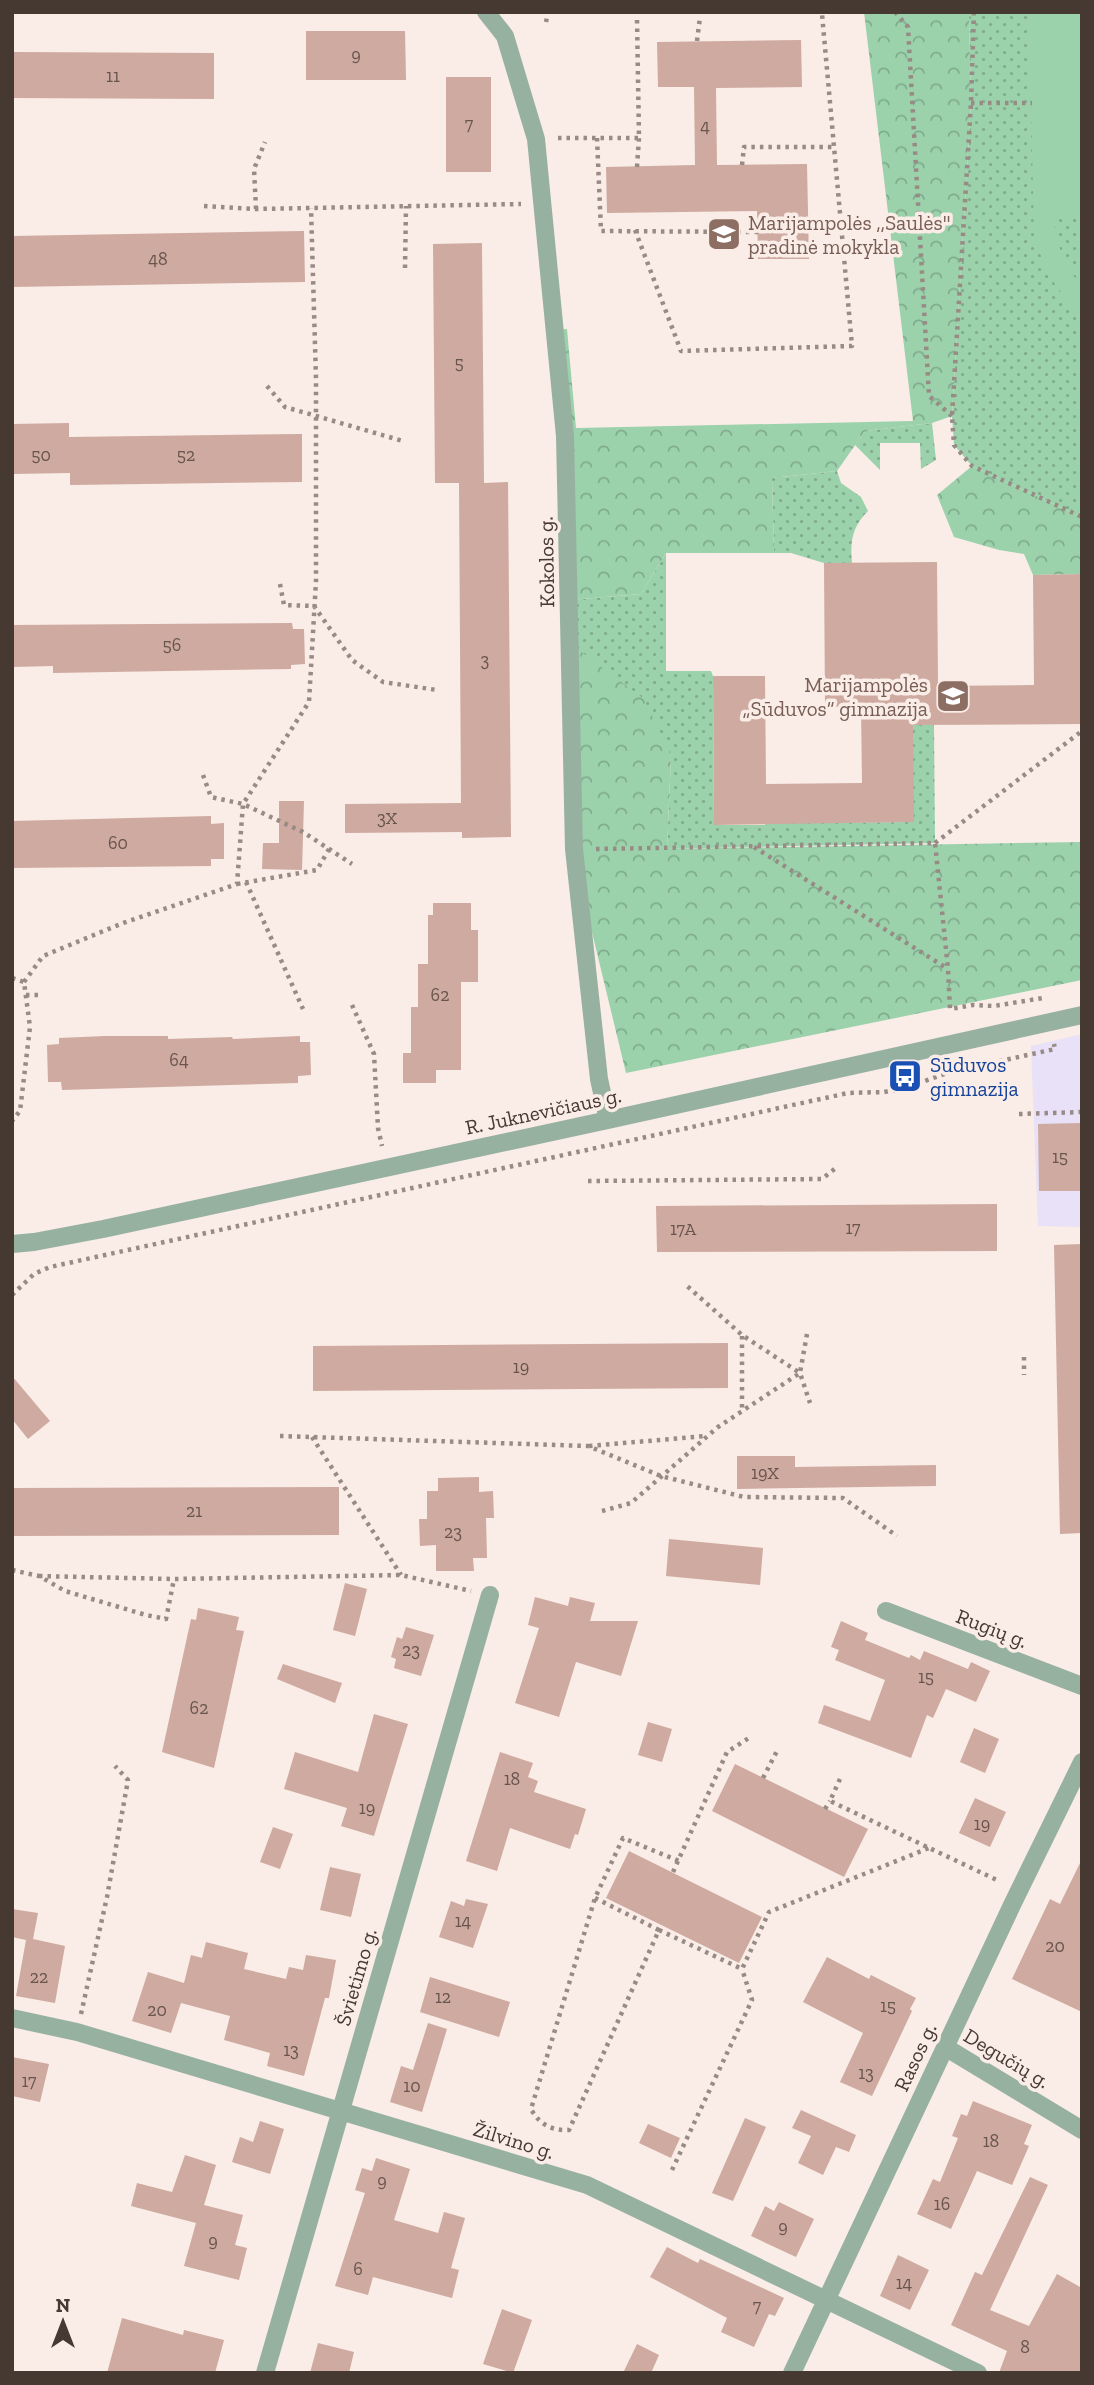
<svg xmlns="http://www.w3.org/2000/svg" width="1094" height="2385" viewBox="0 0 1094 2385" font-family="'Zilla Slab',serif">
<defs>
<pattern id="green-dots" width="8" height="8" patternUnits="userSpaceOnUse" patternTransform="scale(1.75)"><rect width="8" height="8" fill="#9bd2ac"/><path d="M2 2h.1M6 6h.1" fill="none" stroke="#80ab8d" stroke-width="1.8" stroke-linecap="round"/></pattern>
<pattern id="forest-crowns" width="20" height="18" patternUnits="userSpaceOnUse" patternTransform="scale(1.75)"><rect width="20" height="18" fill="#9bd2ac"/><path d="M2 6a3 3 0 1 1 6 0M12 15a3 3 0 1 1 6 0" fill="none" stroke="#80ab8d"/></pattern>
</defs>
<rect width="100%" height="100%" fill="#faece6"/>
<!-- commercial -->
<path fill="#e8e1f7" d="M1082,1034v193l-44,-1 -7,-180z"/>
<!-- green -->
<path fill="url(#green-dots)" d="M969,12h113v505l-110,-51 -18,-21 -2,-29 19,-313z
M932,423l4,37 -15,9 -1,-26h-40v27l-25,-25 10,-14z
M837,471l4,12 20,14 7,14c-16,16 -18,30 -16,52h-28l-33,-10h-17l-2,-75z
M666,553v118h45l2,5 1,149h51l1,-14 25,12 122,-1v-97h21l1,118 -268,6 4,-93 -100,-112 -2,-44 72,-6z"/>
<!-- forest -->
<path fill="url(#forest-crowns)" d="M864,12h105l2,91 -19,313 -20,7 -67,8 -28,40 -65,7 2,75h-108l-25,41 -72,6 -14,-270 12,-1 9,99 337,-7z
M972,466l110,51v57l-49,1 -9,-21 -25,-4 -45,-13 -17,-42z
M571,644l73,55 27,57 -4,93 415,-7v138l-456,93 -50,-207z"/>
<!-- pitch -->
<path fill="#9bd2ac" d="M1029,12h53v205l-29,1c4,26 11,49 29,68v28c-29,-27 -36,-41 -48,-78z"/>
<!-- building -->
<path fill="#ceaaa0" d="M306,31h99l1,49h-100z
M801,40l1,47 -86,1 1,77 90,-1 2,95h-51l-1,-48 -150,2 -1,-46 89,-2 -1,-78h-36l-1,-45z
M12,52l202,1v46l-202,-1z
M446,77h45v95h-45z
M304,231l1,51 -293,5v-51z
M482,243l2,240 24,-1 3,355 -49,1v-6l-117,1v-29l116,-1 -2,-320h-24l-2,-239z
M69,423v14l233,-3v48l-232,3v-12l-58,1v-50z
M937,562l1,124 96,-1 -1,-110 49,-1v150l-169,1 1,97 -200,3 -1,-149h52l1,108 96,-1 -1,-76h-36l-1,-144z
M292,623l1,6h11l1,35 -14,1v4l-238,4v-7l-41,1v-42z
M279,801h25l-2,69 -40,-1 1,-26h16z
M211,816v8l13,-1v36h-13v7l-199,2v-47z
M433,903h38v27h7v52h-17v88h-25v13h-33v-30h8v-46h7v-43h10v-49h5z
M105,1036h63v3l64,-2 1,2 67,-3v6h10l1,33 -13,1v7l-169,5 -67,2 -1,-8h-13l-1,-37 12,-1v-6z
M1082,1123v68h-43l-1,-67z
M997,1204v47l-340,1 -1,-46z
M1082,1244v289l-22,1 -6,-289z
M728,1343v45l-415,3v-45z
M12,1376l38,45 -22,18 -16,-20z
M737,1456h58v11l141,-2v21l-199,3z
M479,1477v15l14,-1 1,27h-8l1,40h-14l1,13h-38v-26l-16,1 -1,-27h8v-28h11v-13z
M339,1487v48l-327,1v-48z
M669,1539l94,9 -3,37 -94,-9z
M345,1583l22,6 -12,47 -22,-6z
M535,1597l33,9 2,-9 25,6 -5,18h48l-17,55 -45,-14 -17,55 -44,-14 24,-75 -11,-3z
M198,1608l41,9 -3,13 8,1 -30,137 -52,-16 29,-133 5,1z
M841,1621l27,12 -3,7 44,18 2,-3 9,5 4,-9 44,18 3,-7 19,9 -14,31 -30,-13 -13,29 -6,-3 -16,43 -93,-35 6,-18 46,16 15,-41 -50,-20 4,-10 -8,-3z
M406,1627l28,8 -13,41 -27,-8 2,-9 -5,-2 6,-20 5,2z
M283,1664l59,19 -7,20 -58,-24z
M374,1714l34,10 -34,112 -33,-10 6,-18 -63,-19 11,-37 63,20z
M648,1722l24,7 -10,33 -24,-7z
M974,1728l25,11 -14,34 -25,-11z
M500,1752l33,11 -5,14 10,4 -4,11 52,17 -8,26 -3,-1 -5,15 -60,-21 -13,43 -31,-10z
M735,1764l133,65 -24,48 -132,-66z
M975,1798l31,14 -16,35 -31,-14z
M273,1827l20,7 -13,35 -20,-7z
M629,1851l133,66 -23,46 -133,-65z
M1082,1859v153l-70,-33 38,-80 10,5z
M330,1867l31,7 -10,43 -31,-7z
M466,1899l22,5 -15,44 -34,-11 12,-36 13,5z
M12,1909l26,4 -5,26 32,7 -10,57 -39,-7 10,-56 -14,-3z
M206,1942l42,11 -4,16 42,10 3,-12 14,3 3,-15 30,5 -7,38h-4l-21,78 -37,-10 3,-13 -46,-13 6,-24 -49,-13 -10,30 -39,-12 16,-49 36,11 7,-28 11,3z
M827,1957l42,22 2,-4 45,23 -6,11 2,2 -40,85 -32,-14 23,-49 -60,-31z
M430,1977l80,25 -11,35 -79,-25z
M428,2023l19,6 -25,83 -32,-10 11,-36 12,4z
M12,2057l37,7 -9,38 -28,-6z
M973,2101l59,24 -8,19 5,2 -17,39 -35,-14 -26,58 -34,-15 16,-35 7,3 18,-44 -6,-2 9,-22 6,2z
M801,2110l55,25 -7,17 -13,-5 -13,28 -25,-12 13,-27 -19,-8z
M745,2118l21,9 -33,74 -21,-8z
M260,2121l24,8 -14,45 -38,-12 8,-25 13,5z
M648,2124l32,14 -9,20 -32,-15z
M185,2155l31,10 -12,40 39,10 -8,30 12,3 -8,32 -55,-14 12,-43 -65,-17 6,-23 35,9z
M376,2158l34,11 -16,51 44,13 6,-21 21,6 -14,50 8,2 -7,28 -79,-21 -5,18 -33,-9 30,-93 -10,-3 7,-22 10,3z
M1030,2177l18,8 -58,125 39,16 28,-52 25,14v85h-83l8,-22 -56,-26 24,-53 7,3z
M779,2202l35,17 -18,38 -45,-21 14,-30 9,5z
M667,2247l31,16 2,-4 84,39 -9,18 -6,-2 -15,33 -33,-15 6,-14 -77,-41z
M898,2255l31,15 -19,40 -30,-14z
M502,2309l30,11 -19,53 -30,-9z
M122,2318l61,17 1,-5 40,10 -9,33h-108z
M318,2343l36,9 -5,21h-39z
M637,2344l22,11 -8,18h-28z"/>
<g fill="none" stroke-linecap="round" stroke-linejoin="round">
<!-- path -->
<path stroke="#988a84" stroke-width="4.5" stroke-dasharray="3.5 5" stroke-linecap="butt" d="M895,12l13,15 21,369 23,20
M974,12l-3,91 -19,313 2,29 18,21 110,51
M546,22l2,-10
M697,41l3,-24
M971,103h61
M558,138h81l-2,-119
M597,138l4,93 157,1
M742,165l2,-18h90
M637,167l2,-29
M204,206l52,3 265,-5
M256,209l-2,-40 11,-27
M635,230l46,121 171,-5 -30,-332
M405,268l1,-62
M267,386l18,21 118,34
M280,584l4,21 30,1 38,54 31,22 54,8
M203,775l8,22 32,7 60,28 49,32
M935,843l147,-112
M754,847l194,122
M596,849l339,-6 13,126 2,40 23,-4 21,1 49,-8 1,3
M246,882l57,127
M237,884l80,-14 12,-21
M12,978l12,4 6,45 -10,84 -8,10
M24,982l19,-26 80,-33 114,-39 6,-80 66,-102 7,-121v-202l-5,-171
M26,995h17
M352,1005l22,49 4,74 4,18
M1019,1114l63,-2
M588,1181l234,-2 15,-12
M12,1295l22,-21 16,-7 798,-174 36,-1 24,-5 42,-15 105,-23 -1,-5
M807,1334l-7,39 10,30
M742,1336v75
M1024,1357v18
M280,1436l308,10 73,30 83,21 99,1 54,38
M312,1437l89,138
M589,1446l117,-10
M602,1511l29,-8 87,-76 82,-54 -58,-38 -56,-50
M12,1570l27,6 26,15 81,24 20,4 8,-40
M39,1576l135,3 227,-4 70,16
M763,1778l15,-29
M840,1779l-10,22 169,80
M825,1809l5,-8
M673,1872l54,-120 25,-16
M595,1898l64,32 -90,200c-17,1 -30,-6 -38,-21l64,-211 28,-60 56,23
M659,1930l83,39 27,-57 160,-64
M81,2014l26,-117 21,-117 -13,-14
M672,2170l80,-170 -10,-31"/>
<!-- minor -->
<path stroke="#97b1a0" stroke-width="18" d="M486,12l19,24 31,103 29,297 9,413 25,230 9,41
M12,1244l22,-2 69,-13 505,-109 474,-105
M886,1611l196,75
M12,2018l65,14 510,153 391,188
M945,2047l137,83
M265,2373l225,-778
M792,2373l220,-468 70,-143"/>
</g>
<!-- icons -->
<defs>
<g id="school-square" transform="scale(1.75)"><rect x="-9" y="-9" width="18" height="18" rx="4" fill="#8d6e63" stroke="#faece6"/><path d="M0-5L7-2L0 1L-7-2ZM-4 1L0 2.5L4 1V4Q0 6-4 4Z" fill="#fff"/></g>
<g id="bus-square" transform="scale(1.75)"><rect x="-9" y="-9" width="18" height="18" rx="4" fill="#1a4fb4" stroke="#faece6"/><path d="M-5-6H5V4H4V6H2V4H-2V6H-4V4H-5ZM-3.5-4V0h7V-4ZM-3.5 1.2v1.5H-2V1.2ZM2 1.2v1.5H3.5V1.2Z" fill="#fff"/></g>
</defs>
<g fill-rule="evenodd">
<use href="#school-square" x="724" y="234"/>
<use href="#school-square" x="953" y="696"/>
<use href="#bus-square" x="905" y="1076"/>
</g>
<g text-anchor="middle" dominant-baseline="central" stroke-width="7" stroke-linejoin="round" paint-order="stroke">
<!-- number labels -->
<g font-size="18" fill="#68554e">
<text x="356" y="55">9</text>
<text x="113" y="76">11</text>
<text x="469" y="124">7</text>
<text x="705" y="126">4</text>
<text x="158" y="259">48</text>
<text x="459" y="363">5</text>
<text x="41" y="455">50</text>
<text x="186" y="455">52</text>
<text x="172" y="645">56</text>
<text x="485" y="660">3</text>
<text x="387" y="818">3X</text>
<text x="118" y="843">60</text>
<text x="440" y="995">62</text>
<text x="179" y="1060">64</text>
<text x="1060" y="1157">15</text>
<text x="853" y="1228">17</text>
<text x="683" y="1229">17A</text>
<text x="521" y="1367">19</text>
<text x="765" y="1473">19X</text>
<text x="194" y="1511">21</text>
<text x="453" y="1532">23</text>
<text x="411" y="1650">23</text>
<text x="926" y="1677">15</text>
<text x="199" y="1708">62</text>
<text x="512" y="1779">18</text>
<text x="367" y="1808">19</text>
<text x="982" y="1824">19</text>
<text x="463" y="1921">14</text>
<text x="1055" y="1946">20</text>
<text x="39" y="1977">22</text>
<text x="443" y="1997">12</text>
<text x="888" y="2006">15</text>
<text x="157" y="2010">20</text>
<text x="291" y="2050">13</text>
<text x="866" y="2073">13</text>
<text x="29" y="2081">17</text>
<text x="412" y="2086">10</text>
<text x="991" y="2141">18</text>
<text x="382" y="2181">9</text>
<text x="942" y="2204">16</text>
<text x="783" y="2227">9</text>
<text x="213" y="2241">9</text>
<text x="358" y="2269">6</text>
<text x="904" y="2283">14</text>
<text x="757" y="2306">7</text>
<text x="1025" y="2347">8</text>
</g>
<!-- education labels -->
<g font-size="21" fill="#785e54" stroke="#faece6" text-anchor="start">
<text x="748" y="222">Marijampolės ,,Saulės"<tspan x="748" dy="24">pradinė mokykla</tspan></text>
<text x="928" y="684" text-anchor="end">Marijampolės<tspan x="928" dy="24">„Sūduvos“ gimnazija</tspan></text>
</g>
<!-- street labels -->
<g font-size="21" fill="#463932" stroke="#faece6">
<text transform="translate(546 562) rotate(-91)">Kokolos g.</text>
<text transform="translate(543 1111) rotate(-12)">R. Juknevičiaus g.</text>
<text transform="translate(992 1628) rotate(21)">Rugių g.</text>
<text transform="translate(356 1977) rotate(-74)">Švietimo g.</text>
<text transform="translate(915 2057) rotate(-65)">Rasos g.</text>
<text transform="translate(1007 2058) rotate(31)">Degučių g.</text>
<text transform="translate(514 2140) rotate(17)">Žilvino g.</text>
</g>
<!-- transit labels -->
<g font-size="21" fill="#164399" stroke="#faece6" text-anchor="start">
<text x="930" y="1064">Sūduvos<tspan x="930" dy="24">gimnazija</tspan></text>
</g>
</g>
<!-- border -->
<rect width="1094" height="2385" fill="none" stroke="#463932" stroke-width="28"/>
<!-- north arrow -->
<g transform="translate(63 2322)" stroke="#faece6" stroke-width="5" paint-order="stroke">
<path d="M0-5L12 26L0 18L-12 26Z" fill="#463932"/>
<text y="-10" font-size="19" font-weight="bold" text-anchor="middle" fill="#463932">N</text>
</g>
</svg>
